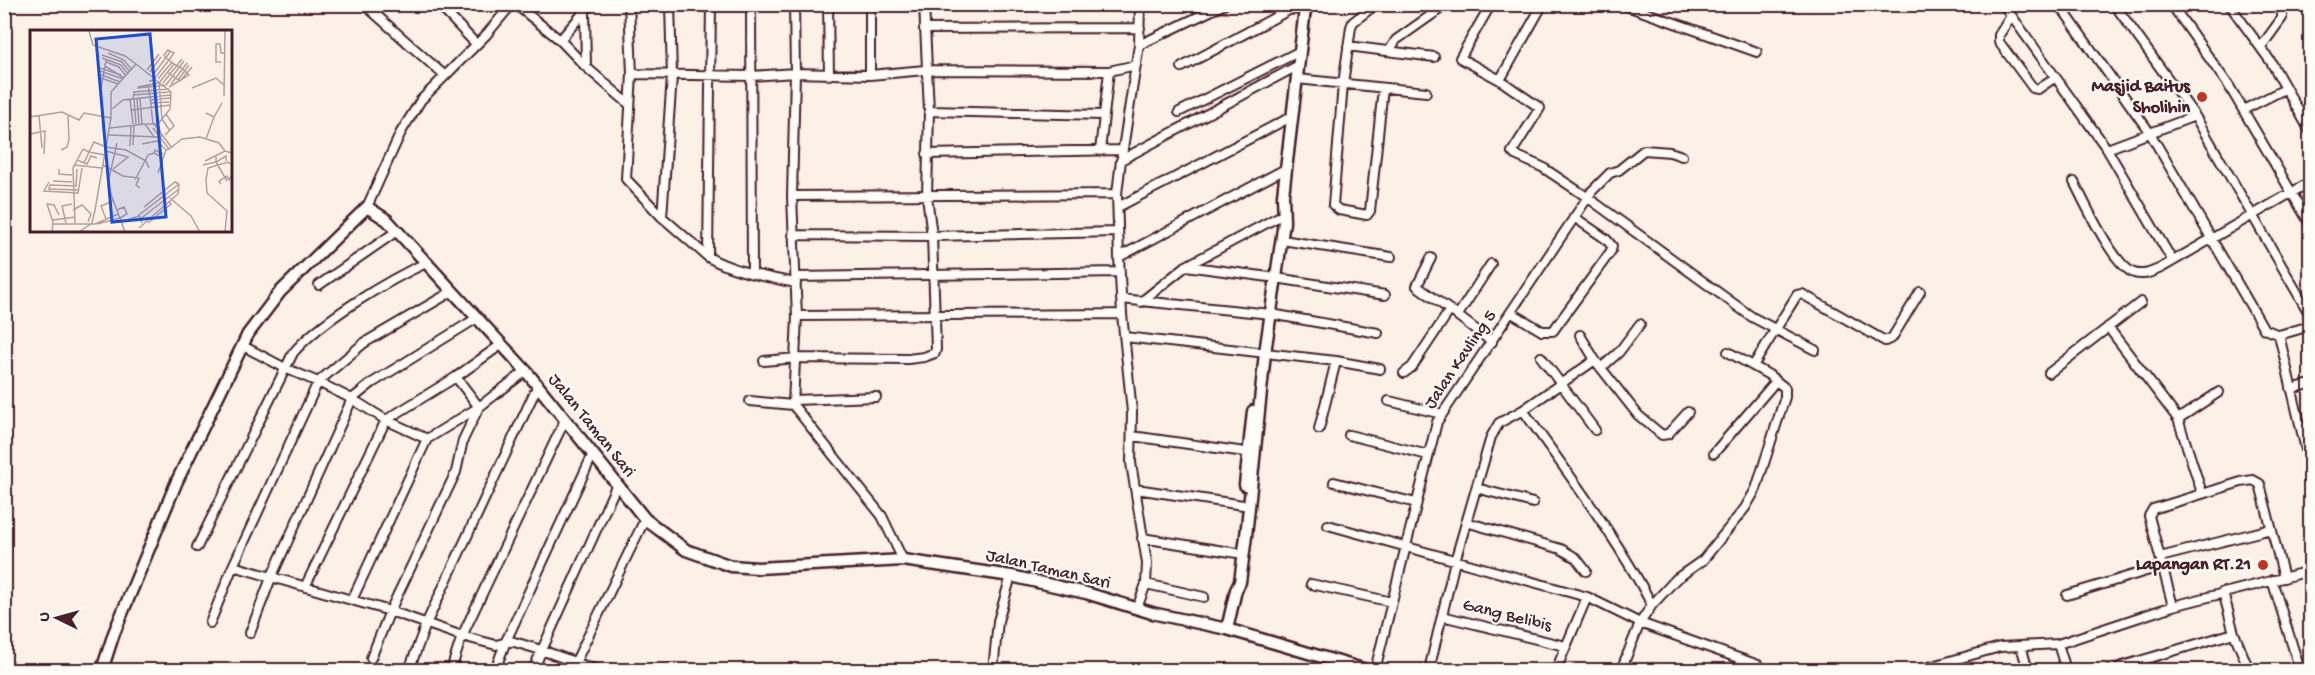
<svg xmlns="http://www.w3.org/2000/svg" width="2315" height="675" viewBox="0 0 2315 675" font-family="'Gochi Hand',sans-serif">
<rect width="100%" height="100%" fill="#fcf1e7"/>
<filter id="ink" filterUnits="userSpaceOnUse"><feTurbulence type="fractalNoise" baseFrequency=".0167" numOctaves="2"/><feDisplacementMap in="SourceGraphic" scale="12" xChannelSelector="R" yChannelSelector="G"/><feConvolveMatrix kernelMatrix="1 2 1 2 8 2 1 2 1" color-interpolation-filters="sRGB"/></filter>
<g filter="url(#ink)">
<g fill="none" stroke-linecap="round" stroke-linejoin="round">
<!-- street casing -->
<g stroke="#4a1f2b" stroke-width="12">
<path id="street" d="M364,4l81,72
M438,4l38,40
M515,4l45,36 26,27 43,37
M582,4l3,8 1,55
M629,4l3,70 -6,105 36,38 46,40
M711,4l-3,253c26,15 59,20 88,26
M751,4l1,270
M794,4l1,69 75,2 55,-5 184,1 27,-6
M828,4l1,71
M1376,4l-23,18 -2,5 -8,57 -10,121 6,5 28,5 3,-4 13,-123
M1491,4l-31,54 40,22 43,-76
M1621,4l136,48
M2003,4l104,145 65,111
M2059,4l91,129 114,196 15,6 31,-9
M2114,4l81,112 115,199
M2171,4l58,82 81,138
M2229,4l42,58 39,69
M2011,16l-12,19v7l34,46 5,1 16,-11
M924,29l216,-1
M560,40l31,-36
M1139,45l86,-41
M1348,46l86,11
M2261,47l21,-29v-14
M1389,51l7,-11 51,-36
M1182,67l107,-57 16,-1
M632,74l119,2 44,-3 -3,123 5,120 -4,89 89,111 21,44
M870,75v-71
M1297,79l129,13
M1500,80l40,28 -28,44 3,3 27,12 45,30 165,120 63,33
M2243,110l42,-21
M929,111l174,4
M1179,112l121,-61
M2107,149l88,-33
M1100,151l9,-80
M927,154l196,-4
M1122,155l17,-110 1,-41
M2074,182c11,21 39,83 60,91 10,3 18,-1 27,-5l149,-86
M792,196l325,-2
M367,207l34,-75 20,-32 65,-65 26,-31
M1118,207l175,-91
M662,217l10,-141 -2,-72
M793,235l139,1 186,-4
M1282,240l109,17
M1119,257l168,-89
M1431,258l-14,28 33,24
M1186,266l83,11
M796,277l324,-5
M1276,278l109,17
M319,285l78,-54
M1121,299l150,15 107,19
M1141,302l45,-36 92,-49h6
M1512,313l30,18h11l58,-80 1,-5 -6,-7 -32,-22
M1458,315l33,-51
M797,316l325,-2
M2108,327l70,92
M1580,335l15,25
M2279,335l31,132
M1125,337l211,24 44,8
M243,346l42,22 33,14 34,17 34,21 41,19
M1541,357l54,73
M764,361l32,-3 112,1 16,-2 11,-4 1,-4 -4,-113 -5,-40 2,-85 -5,-107
M1753,366l44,-71 5,-1 83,47 7,-3 28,-46
M1601,368l37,47 24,20 6,-1 20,-22
M1404,373l8,-6 38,-57 42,32
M2049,373l92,-71
M456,377l23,30
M2291,389l19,-5
M794,400l82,-3
M750,401l43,4
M1389,401l53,13
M1523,410l72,-50 6,8 18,-16 21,-28
M1319,429l17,-68
M1349,435l79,20
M1132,436l120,17
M1714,453l62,-72
M1334,482l82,21
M1476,488l57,15
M1136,489l107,16
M2202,493l-24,-74 41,-27
M1466,522l95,27 15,9 10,13
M1328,525l259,72 53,26 118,42 2,5
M1142,538l95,15
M197,547l96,-194c27,-32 95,-73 135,-91
M2160,557l111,-28
M233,566l157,45 72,25 34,9 15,-4 30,9 56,20
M2272,580l28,90
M1146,584l58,13
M1311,584l81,18
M305,587l81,-167 70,-43 46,-33
M2223,592l11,41 15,37
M2067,595l96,-29
M352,600l75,-161 52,-32 47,-36
M2173,606l-24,-90 4,-7 88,-27 12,-2 7,4 24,94
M1137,608l9,-24 1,-21 -16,-100 1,-51 -10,-98 -3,-57 -2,-63 4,-34 178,-95
M1442,616l123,30
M210,623l23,-57 85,-184 46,-39 89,-52
M250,633l21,-55 81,-179 20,-16 105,-65
M2058,644l8,26
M2021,646l7,24
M371,658l19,-47 66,-139 7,-32 16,-33
M409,670l17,-46 111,-237
M451,670l11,-34 102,-214
M495,670l11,-29 86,-185
M533,670l84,-186
M573,670l2,-7 70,-144
M993,670l5,-49 13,-45
M1375,670l62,-248 155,-231 18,-18 9,-3 25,-20 26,2 12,4
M1429,670l26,-109 36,-124 8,-14 24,-13c45,64 93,126 129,195
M1556,670l31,-73
M1621,670l19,-47 12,-18 24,-26 27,-19 42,-52 11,-19 29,-92v-9l-16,-13 -41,-23
M1918,670l82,-23 58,-3 115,-38 137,-35
M2109,670l125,-37"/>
</g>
<!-- secondary casing -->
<g stroke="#4a1f2b" stroke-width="15">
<path id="secondary" d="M1245,485l8,-74
M1227,629l9,-39 4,-8 6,-46 19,-183 19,-131 -1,-27 22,-186 4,-5
M102,670l12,-37 63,-152 71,-147 32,-42 87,-85 20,13 139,151 119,148 41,31 45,16 27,2 145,-8 108,16 75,17 66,20 75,16 139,41"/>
</g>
<!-- street -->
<use href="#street" stroke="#fdfcf7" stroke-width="8"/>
<!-- secondary -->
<use href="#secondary" stroke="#fdfcf7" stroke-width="10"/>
</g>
</g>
<!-- markers -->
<g fill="#c8321e" stroke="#fdfcf7" stroke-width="2">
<circle cx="2202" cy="97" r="6"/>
<circle cx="2263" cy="565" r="6"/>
</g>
<g text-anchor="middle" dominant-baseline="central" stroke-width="4.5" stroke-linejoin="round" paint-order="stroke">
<!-- poi labels -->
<g font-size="18" font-weight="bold" fill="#4a1f2b" stroke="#fdfcf7" text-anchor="end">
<text x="2190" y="87">Masjid Baitus<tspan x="2190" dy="21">Sholihin</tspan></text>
<text x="2251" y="565">Lapangan RT.21</text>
</g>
<!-- street labels -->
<g font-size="18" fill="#4a1f2b" stroke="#fdfcf7">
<text transform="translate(1461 360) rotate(-56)">Jalan Kavling 5</text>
<text transform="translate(591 426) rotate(51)">Jalan Taman Sari</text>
<text transform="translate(1048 570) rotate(13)">Jalan Taman Sari</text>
<text transform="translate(1507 616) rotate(14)">Gang Belibis</text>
</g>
</g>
<!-- overview -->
<g transform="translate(30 30)">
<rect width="202" height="202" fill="#fcf1e7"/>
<path fill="none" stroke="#b59d9c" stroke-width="1.5" d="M78,23l16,7 8,10M72,25l20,7 8,10M72,28l19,7 7,9M76,32l13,5 7,9M191,32h-5v-18h4l1,9h4M106,34l35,28 -1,17 -12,15M75,36l19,12M70,38l21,7M117,40l12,-16M70,41l23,8M120,42l11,-15M137,42l13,9 12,-14M69,44l21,8M123,45l17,-23M68,47l20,7M128,49l14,-17M148,50l11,-15M119,51l5,-1 1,-2 14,-18 5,-7 -6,-3 -4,5 1,2 12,9 3,1 9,8 -20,12M133,53l19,-24M141,54l16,-21M108,57l21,-4M71,58l5,-28M107,58l29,-3 18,-24M162,58l24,-10 8,7M103,65l37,-3M194,66l1,-65M100,69l3,25M103,69l1,-7 35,-3M104,69l2,25M107,69l2,25M110,69l2,25M120,70l20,-2M120,73l19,-1M131,77l-2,-24 15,-19M131,77l1,12 8,12M82,79l11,-9 27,-3 -2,-13M101,80l40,-5M176,83l8,4 8,-14M9,86l3,32M0,87l32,-5 17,8 5,-7 27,5M116,94h12l4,13M123,94l-3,-27 21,-2M124,94l18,24M80,98l35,-4 9,13M123,98l16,21M0,104l15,-3 -1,23M79,105l49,2M135,105l9,-9 -8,-12M176,109l8,-22M112,114l15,-3 9,9 3,-1M103,115l1,-20M100,116l1,-21M76,117l20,3 20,11 3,7M53,119l6,3 -5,11M139,119l13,-10 18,-2 19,6 6,8M31,120l6,-3 2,-7 -1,-24M76,121l22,6 -15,12M75,125l-16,-3 5,-10 12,5M132,127l-8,-4 1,-3 8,4M47,130l10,4 4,-8 6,2M175,131l20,-10 7,2M196,131v-5l-10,6 11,19M44,135l28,3M73,135l20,11 16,2 -3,7 4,3M173,135l13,-3v-7M29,139v5l13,1M128,143l8,-23M79,148l8,-35M105,150l13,-25 6,-2M23,151l19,1M19,152l-5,9 34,2 4,-25M191,154l-2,-3 8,-5 2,4 2,-4M78,156l17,46M19,158l1,-3 26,1 1,-17M18,159l31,1M140,168l21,18 9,16M114,177l31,-25 4,2M43,180l9,-5 9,9 -3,8M87,180l7,-3 3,7 -7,4M76,189l-5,-13 12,-5M110,189l39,-30M23,190l22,-3M91,192l18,-6M36,193l-4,-17 10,-2M45,193l-2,-55 10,-19M112,193l-3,-8 40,-31M118,193l23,-19 -2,-3M23,194h42l23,-10M67,194l23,-6M109,198l39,-34 1,-10M22,202l1,-10 -6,-18 7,1 5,10M49,202l13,-9 3,-13 16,-92v-26l25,-28 -11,-8 -32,-11 -4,-14M195,202l2,-21 -20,-18 -1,-13 2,-12 20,-6 4,3"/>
<path fill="#1d4ed8" fill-opacity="0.15" stroke="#1d4ed8" stroke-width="3" d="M120,4l16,183 -54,5 -16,-183z"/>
<rect width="202" height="202" fill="none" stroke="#4a1f2b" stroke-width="3"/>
</g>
<!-- margin -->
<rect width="2315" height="675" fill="none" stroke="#fdfcf7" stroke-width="24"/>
<rect x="12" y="12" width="2291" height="651" fill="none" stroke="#4a1f2b" stroke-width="2" filter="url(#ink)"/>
<!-- north arrow -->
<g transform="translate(57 618) rotate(275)" stroke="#fdfcf7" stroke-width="4.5" paint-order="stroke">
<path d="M0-4.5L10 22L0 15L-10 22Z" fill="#4a1f2b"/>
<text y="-9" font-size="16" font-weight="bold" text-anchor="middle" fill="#4a1f2b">U</text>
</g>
</svg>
